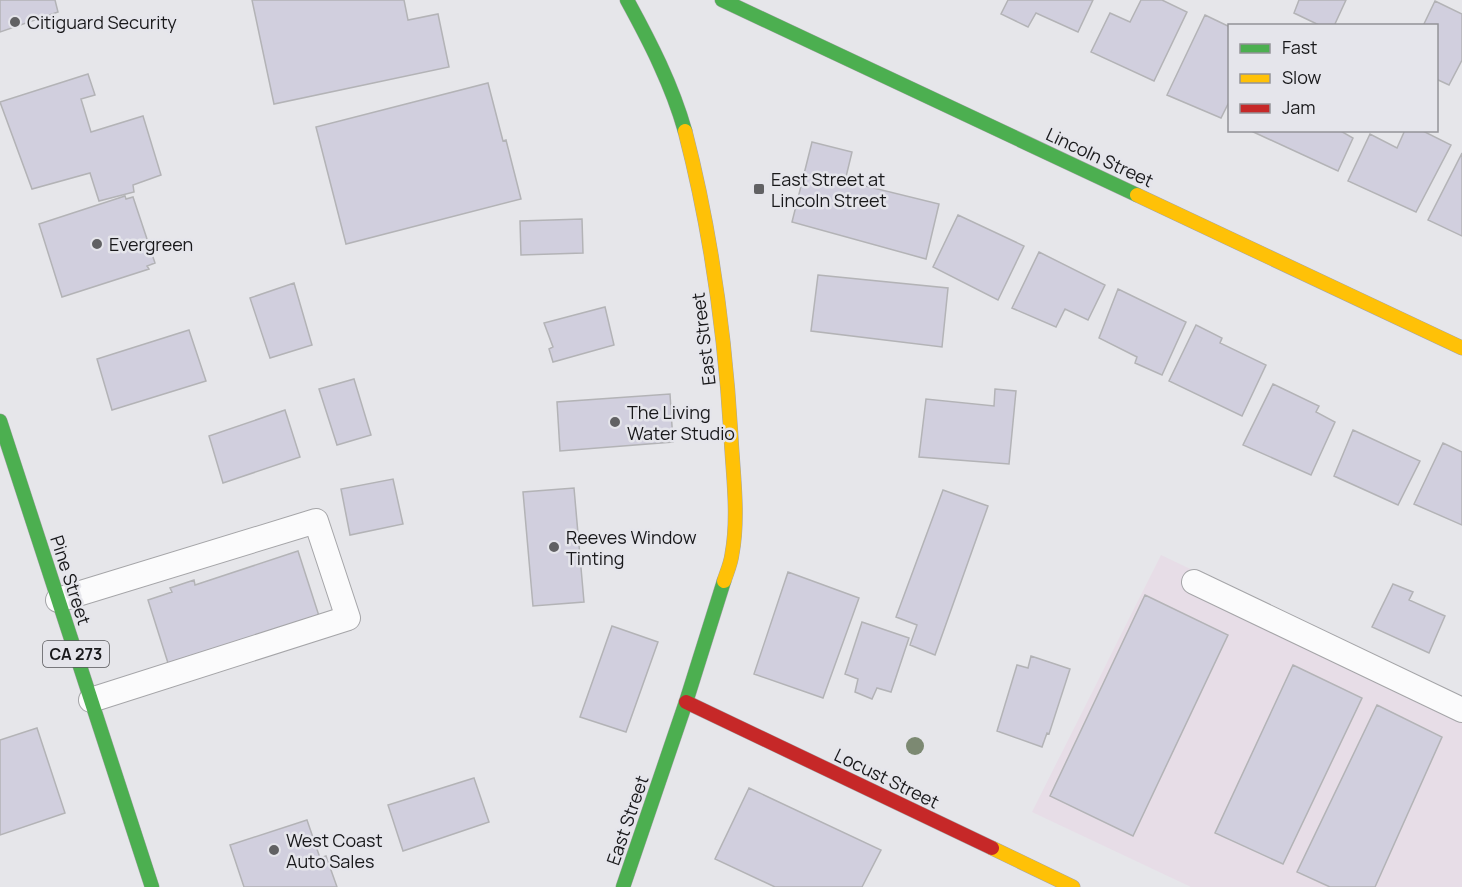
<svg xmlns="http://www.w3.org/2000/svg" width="1462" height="887" viewBox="0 0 1462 887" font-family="Manrope,sans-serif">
<rect width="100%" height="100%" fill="#e6e6ea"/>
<!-- commercial -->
<path fill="#e7dde7" d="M1161,555l301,144v188h-271l-159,-75z"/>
<!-- building -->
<path fill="#d1cfde" stroke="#b3b3b6" stroke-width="1.5" d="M0,0h55l3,12 -58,20z
M252,0h152l4,20 30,-6 11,53 -175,37z
M1008,0h85l-15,32 -42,-19 -8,14 -27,-13z
M1141,0h21l25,12 -33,69 -63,-29 19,-39 20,9z
M1299,0h47l-12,26h-13l-27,-13z
M1435,1l27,13v46l-13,25 -13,-6v-53h-13z
M1205,15l25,12v73l-9,18 -54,-23z
M88,74l7,21 -14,4 10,33 52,-16 18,59 -28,10 1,7 -35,9 -9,-28 -58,16 -32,-87z
M488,83l15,58 3,-1 15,59 -175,45 -30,-117z
M1249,130h90l14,8 -15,33z
M1405,130h16l30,15 -35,67 -68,-31 22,-47 27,14z
M812,142l40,10 -7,29 94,23 -13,55 -134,-37z
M1462,153v83l-34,-16z
M125,196l1,3 7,-2 22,66 -8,3 2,3 -87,28 -23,-73z
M958,215l66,31 -26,54 -65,-33z
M582,219l1,34 -62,2 -1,-34z
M1039,252l66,33 -17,35 -23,-11 -9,18 -44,-19z
M818,275l130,13 -6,59 -131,-16z
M294,283l18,62 -42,13 -20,-60z
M1118,289l68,33 -24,53 -27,-12 2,-6 -38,-19z
M605,307l9,38 -61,17 -4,-13 4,-2 -9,-24z
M1196,325l26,13 -2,5 46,22 -24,51 -73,-35z
M189,330l17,51 -94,29 -15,-51z
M354,379l17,56 -34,10 -18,-56z
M1273,384l46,22 -3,6 19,10 -24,53 -68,-30z
M995,389l21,2 -7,73 -90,-7 7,-58 68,7z
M670,394l3,48 -113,9 -3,-49z
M285,410l15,47 -77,26 -14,-47z
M1353,430l67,31 -22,44 -64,-29z
M1443,443l19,9v73l-48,-21z
M393,479l10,45 -53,11 -9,-46z
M574,488l10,114 -51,4 -10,-114z
M943,490l45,16 -53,149 -25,-10 7,-20 -21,-8z
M298,551l21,65 -151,47 -20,-63 24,-8 -2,-4 24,-8 1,5z
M788,572l71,26 -36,100 -69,-24z
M1393,584l20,8 -4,8 36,16 -16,37 -57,-26z
M1145,595l83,40 -95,201 -83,-40z
M862,622l47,16 -18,54 -14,-4 -5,11 -17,-7 3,-13 -13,-5z
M612,626l46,16 -32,90 -46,-15z
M1031,656l39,13 -21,65 -2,-1 -5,14 -45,-16 20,-66 11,3z
M1293,665l69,33 -79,166 -68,-31z
M1377,705l65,32 -67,150h-45l-33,-15z
M37,728l28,85 -65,22v-95z
M474,778l15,44 -86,29 -15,-46z
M749,788l132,62 -19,37h-87l-60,-28z
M307,820l13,38 6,-2 11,31h-93l-14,-42z"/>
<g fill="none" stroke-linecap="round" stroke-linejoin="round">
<!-- lane casing -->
<g stroke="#a5a5a8" stroke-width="26">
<path id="lane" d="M1194,582l268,128
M58,600l258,-79 32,97 -257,82"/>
</g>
<!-- fast casing -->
<g stroke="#a5a5a8" stroke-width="15">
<path id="fast" d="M627,0c23,42 45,85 58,131
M722,0l415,195
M0,421l152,466
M623,887l63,-185 38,-121"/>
</g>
<!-- slow casing -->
<g stroke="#a5a5a8" stroke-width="15">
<path id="slow" d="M685,131c26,100 40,203 46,305 2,39 8,80 1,118 -1,9 -5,18 -8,27
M1137,195l325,153
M992,848l81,39"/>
</g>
<!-- jam casing -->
<g stroke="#a5a5a8" stroke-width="15">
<path id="jam" d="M686,702l306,146"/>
</g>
<!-- lane -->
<use href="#lane" stroke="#fbfbfc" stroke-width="24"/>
<!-- fast -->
<use href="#fast" stroke="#4caf50" stroke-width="14"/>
<!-- slow -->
<use href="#slow" stroke="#ffc107" stroke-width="14"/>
<!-- jam -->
<use href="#jam" stroke="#c62828" stroke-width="14"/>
</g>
<!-- trees -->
<circle fill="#7c8972" cx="915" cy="746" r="9"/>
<!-- markers -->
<g fill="#616163" stroke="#e5e5eb" stroke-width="2">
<circle cx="15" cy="22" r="6"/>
<rect x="753" y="183" width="12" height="12" rx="3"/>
<circle cx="97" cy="244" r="6"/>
<circle cx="615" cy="422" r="6"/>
<circle cx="554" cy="547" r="6"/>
<circle cx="274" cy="850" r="6"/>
</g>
<g text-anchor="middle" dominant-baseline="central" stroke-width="5" stroke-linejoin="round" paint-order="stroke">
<!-- shield labels -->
<rect fill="#e5e5eb" stroke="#565659" stroke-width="1.5" x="43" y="641" width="66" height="26" rx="4.5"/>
<g font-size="16" font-weight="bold" fill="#19191b">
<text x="76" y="654">CA 273</text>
</g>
<!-- poi labels -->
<g font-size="18" fill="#19191b" stroke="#e5e5eb" text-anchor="start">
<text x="27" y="22">Citiguard Security</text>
<text x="771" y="179">East Street at<tspan x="771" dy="21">Lincoln Street</tspan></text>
<text x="109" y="244">Evergreen</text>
<text x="627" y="412">The Living<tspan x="627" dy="21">Water Studio</tspan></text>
<text x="566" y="537">Reeves Window<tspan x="566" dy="21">Tinting</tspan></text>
<text x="286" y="840">West Coast<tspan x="286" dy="21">Auto Sales</tspan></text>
</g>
<!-- street labels -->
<g font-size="18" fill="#19191b" stroke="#e5e5eb">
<text transform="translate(1100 157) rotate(25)">Lincoln Street</text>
<text transform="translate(703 339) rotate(-97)">East Street</text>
<text transform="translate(71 580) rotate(72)">Pine Street</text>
<text transform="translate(887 778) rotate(26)">Locust Street</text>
<text transform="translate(627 820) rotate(-71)">East Street</text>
</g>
</g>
<!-- legend -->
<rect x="1228" y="24" width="210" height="108" fill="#e5e5eb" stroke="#939398" stroke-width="1.5"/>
<rect x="1240" y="44" width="30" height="9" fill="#4caf50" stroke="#939398" stroke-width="1.5"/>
<text x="1282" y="54" font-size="18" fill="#19191b">Fast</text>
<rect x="1240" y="74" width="30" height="9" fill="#ffc107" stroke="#939398" stroke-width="1.5"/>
<text x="1282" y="84" font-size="18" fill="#19191b">Slow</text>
<rect x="1240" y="104" width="30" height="9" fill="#c62828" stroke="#939398" stroke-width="1.5"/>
<text x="1282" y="114" font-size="18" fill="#19191b">Jam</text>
</svg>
